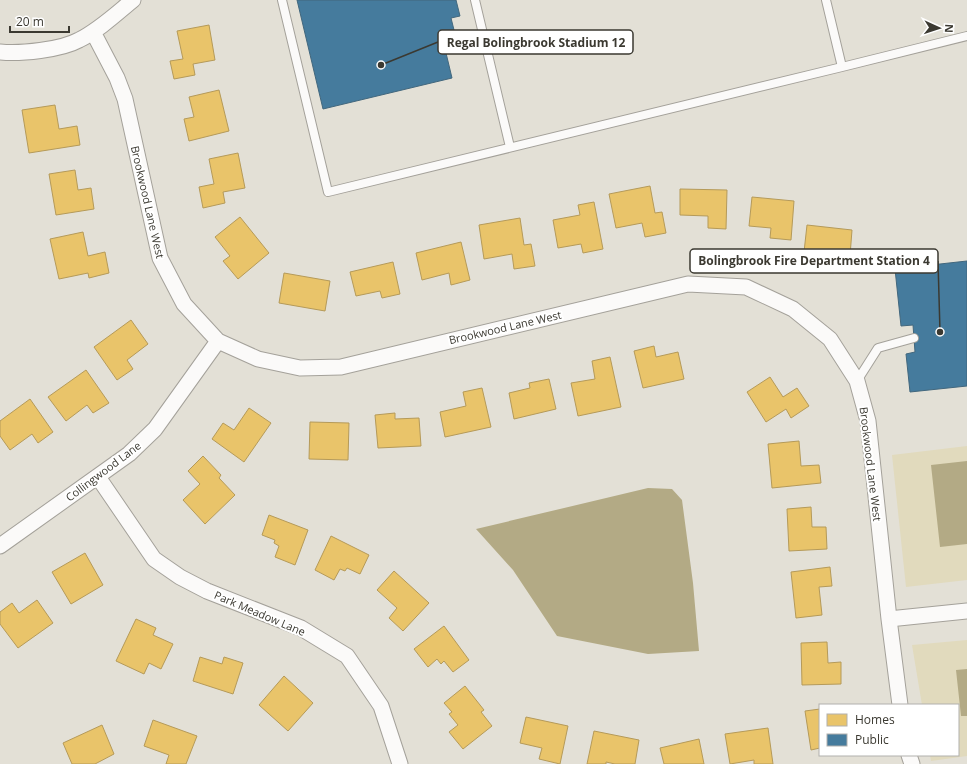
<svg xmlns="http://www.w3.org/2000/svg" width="967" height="764" viewBox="0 0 967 764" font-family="'Open Sans',sans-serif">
<rect width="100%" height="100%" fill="#e3e0d6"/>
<!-- green -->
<path fill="#e1dabd" d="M967,446v134l-61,7 -14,-132z
M967,640v116l-36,5 -1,-6h28v-50h-36l-10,-60z"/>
<!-- water -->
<path fill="#b3aa85" d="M967,461v83l-27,3 -9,-82z
M648,488l24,1 10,11 11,83 6,68 -51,3 -91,-18 -44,-66 -37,-41z
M967,669v47h-6l-5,-46z"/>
<!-- homes -->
<path fill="#e9c46a" stroke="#b59a59" d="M209,25l6,35 -22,4 2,11 -21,4 -4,-18 13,-2 -6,-28z
M219,90l10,41 -40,10 -5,-22 10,-2 -5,-20z
M55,105l4,24 18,-3 3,19 -51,8 -7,-43z
M238,153l7,35 -22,4 2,11 -22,5 -4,-21 15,-3 -5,-25z
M75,170l3,20 13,-2 3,21 -38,6 -7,-41z
M650,186l5,27 7,-1 4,21 -21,4 -3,-14 -26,5 -7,-34z
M680,189l47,1 -1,39 -18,-1v-12l-28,-1z
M752,197l42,4 -3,39 -21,-2 1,-10 -22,-2z
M594,202l9,47 -20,4 -2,-9 -23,4 -5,-28 27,-5 -2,-10z
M240,217l29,36 -31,26 -15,-18 7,-5 -15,-19z
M520,218l4,27 7,-1 4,22 -21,3 -2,-15 -28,5 -5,-34z
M807,225l45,5 -3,39 -19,-2 1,-13 -27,-2z
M83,232l5,24 17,-4 4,21 -20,5 -1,-5 -29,6 -9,-40z
M461,242l9,38 -19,5 -2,-12 -27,7 -6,-27z
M393,262l7,32 -18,4 -2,-7 -24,5 -6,-24z
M284,273l46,8 -5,30 -46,-8z
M131,320l17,24 -21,16 6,9 -16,11 -23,-33z
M654,346l2,11 22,-5 6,27 -41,9 -9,-37z
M610,357l11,50 -43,9 -7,-33 24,-4 -3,-18z
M86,370l23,33 -16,10 -6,-8 -21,16 -18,-24z
M770,377l13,20 14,-9 12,18 -18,12 -5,-9 -20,13 -19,-30z
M549,379l7,30 -42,10 -5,-26 21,-5 -1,-5z
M482,388l9,39 -46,10 -5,-25 26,-6 -3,-14z
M30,399l23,33 -15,11 -6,-9 -22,16 -10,-14v-15z
M249,408l22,15 -27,39 -32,-23 11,-16 11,7z
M395,413v6l24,-1 2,28 -43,2 -3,-33z
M310,422l39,1 -1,37 -39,-1z
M799,441l2,25 18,-1 2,18 -49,5 -4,-44z
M203,456l18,19 -2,3 16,17 -30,29 -22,-24 17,-16 -12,-13z
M811,507l1,20h14l1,22 -38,2 -2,-42z
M269,515l39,15 -13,35 -20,-8 4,-11 -5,-3 1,-3 -13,-5z
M331,536l38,19 -9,19 -13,-6 -2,3 -5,-2 -6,11 -19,-10z
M85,553l18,32 -32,19 -19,-32z
M830,567l2,19 -13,1 3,28 -26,3 -5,-46z
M394,571l35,32 -26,28 -14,-13 8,-10 -20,-18z
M37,600l16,23 -35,25 -18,-24v-12l12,-9 7,10z
M136,619l20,9 -3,7 20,9 -12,25 -12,-6 -5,11 -28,-13z
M444,626l25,34 -16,12 -9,-11 -3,3 -4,-5 -9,8 -14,-18z
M827,642l1,21 13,-1v22l-39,1 -1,-42z
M200,657l22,7 2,-7 19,6 -10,31 -40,-13z
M284,676l29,27 -25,28 -29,-26z
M465,686l19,24 -3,2 11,14 -29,23 -14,-17 9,-7 -9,-11 3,-2 -8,-9z
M820,709v39l-9,2 -6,-39z
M526,717l42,9 -8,38 -21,-5 3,-11 -22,-5z
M153,720l44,16 -11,28h-20l3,-9 -25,-9z
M102,725l12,29 -19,10h-23l-9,-21z
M768,728l5,36h-19v-4l-24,4 -5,-30z
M594,731l45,9 -4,24h-20l-9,-2v2h-19z
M699,739l5,25h-40l-4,-16z"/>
<!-- public -->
<path fill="#457b9d" stroke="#42677d" d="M297,0h159l4,16 -9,2 8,32 -13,3 6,25 -129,31z
M967,261v125l-57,6 -4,-38 9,-2 -2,-27 -12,1 -6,-57z"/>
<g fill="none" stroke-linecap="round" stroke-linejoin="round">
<!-- lane casing -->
<g stroke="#a4a19a" stroke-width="10">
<path id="lane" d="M282,0l46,192 514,-125 125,-31
M475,0l35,147
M826,0l16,67
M857,381l21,-33 36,-10"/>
</g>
<!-- street casing -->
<g stroke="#a4a19a" stroke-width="17">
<path id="street" d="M93,32l24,46 8,21 35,159 24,46 34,37 40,18 42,9 41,-1 347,-83 58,3 47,22 37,30 27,42 11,40 21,198 11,86
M0,52c20,2 61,-2 79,-12 20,-10 37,-26 54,-40
M98,477l56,82 26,18 27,14 94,37 46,28 34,50 19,58
M0,546l129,-92 26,-25 63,-88
M889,619l78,-8
M909,755l3,9"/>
</g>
<!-- lane -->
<use href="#lane" stroke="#fbfaf9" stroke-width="8"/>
<!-- street -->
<use href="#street" stroke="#fbfaf9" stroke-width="15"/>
</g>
<g text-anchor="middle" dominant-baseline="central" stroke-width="4" stroke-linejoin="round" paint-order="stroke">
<!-- street labels -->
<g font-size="11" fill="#3b3931" stroke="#fff">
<text transform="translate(148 202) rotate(77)">Brookwood Lane West</text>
<text transform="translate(505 327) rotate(-13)">Brookwood Lane West</text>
<text transform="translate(871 464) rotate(83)">Brookwood Lane West</text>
<text transform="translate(103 471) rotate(-37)">Collingwood Lane</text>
<text transform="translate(260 613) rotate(23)">Park Meadow Lane</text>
</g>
</g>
<!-- callouts -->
<path fill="none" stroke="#3b3931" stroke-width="1.5" d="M381 65L438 42M940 332L938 261"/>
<g fill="#3b3931" stroke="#fff" stroke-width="1.5">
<circle cx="381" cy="65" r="4"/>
<circle cx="940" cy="332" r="4"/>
</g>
<g fill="#fff" stroke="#3b3931" stroke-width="1.5">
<rect x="438" y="30" width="195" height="24" rx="4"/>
<rect x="690" y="249" width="248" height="24" rx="4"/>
</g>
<g font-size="12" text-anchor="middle" font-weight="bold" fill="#3b3931">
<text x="536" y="47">Regal Bolingbrook Stadium 12</text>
<text x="814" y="265">Bolingbrook Fire Department Station 4</text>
</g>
<!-- legend -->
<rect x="819" y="704" width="140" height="52" fill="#ffffff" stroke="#b1b0ad"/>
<rect x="827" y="714" width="20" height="12" fill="#e9c46a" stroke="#b1b0ad"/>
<text x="855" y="724" font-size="12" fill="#3b3931">Homes</text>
<rect x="827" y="734" width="20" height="12" fill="#457b9d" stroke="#b1b0ad"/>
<text x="855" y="744" font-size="12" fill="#3b3931">Public</text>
<!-- north arrow -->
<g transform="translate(939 28) rotate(93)" stroke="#ffffff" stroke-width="3" paint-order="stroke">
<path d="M0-3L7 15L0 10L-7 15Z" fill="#3b3931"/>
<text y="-6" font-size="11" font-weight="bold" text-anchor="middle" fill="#3b3931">N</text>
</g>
<!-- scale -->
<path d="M10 26v6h59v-6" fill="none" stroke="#3b3931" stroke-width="2"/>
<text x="16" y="26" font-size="12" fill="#3b3931" stroke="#ffffff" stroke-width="3" paint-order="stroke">20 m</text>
</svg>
